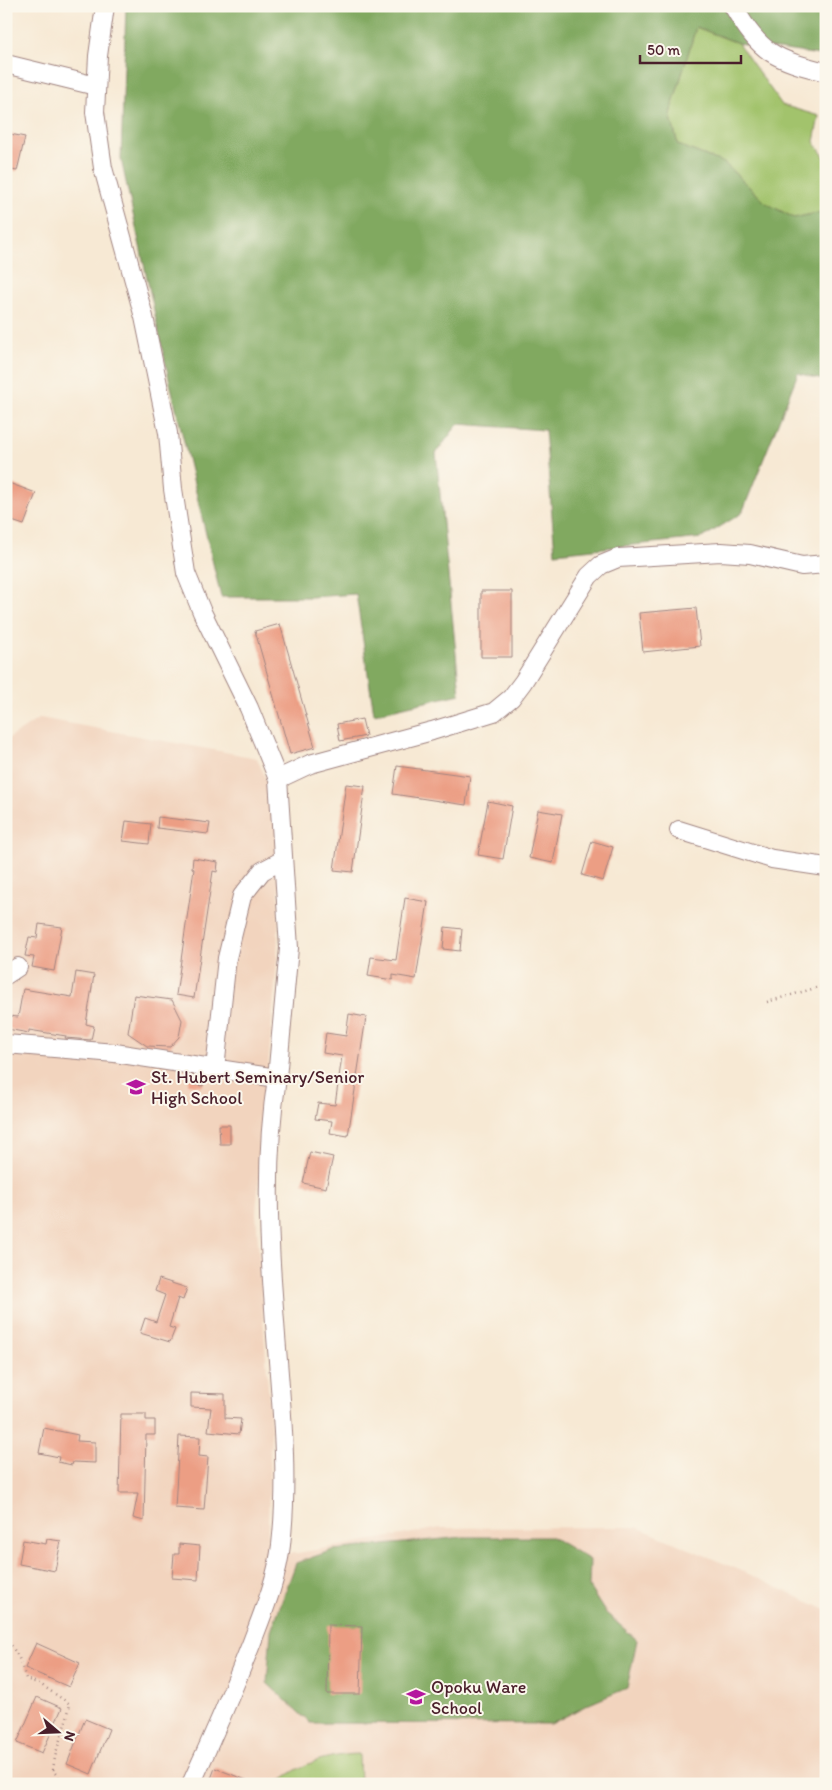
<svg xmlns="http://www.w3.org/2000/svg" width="832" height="1790" viewBox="0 0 832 1790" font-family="Itim,sans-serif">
<rect width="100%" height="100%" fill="#fbf7ec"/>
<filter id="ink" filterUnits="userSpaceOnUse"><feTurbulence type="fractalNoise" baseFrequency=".02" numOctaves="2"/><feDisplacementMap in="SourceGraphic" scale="10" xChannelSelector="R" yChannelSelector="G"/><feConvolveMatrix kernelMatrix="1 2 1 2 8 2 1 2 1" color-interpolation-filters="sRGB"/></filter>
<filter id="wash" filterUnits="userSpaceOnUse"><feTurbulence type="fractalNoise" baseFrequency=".0096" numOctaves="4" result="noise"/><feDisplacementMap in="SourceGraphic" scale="20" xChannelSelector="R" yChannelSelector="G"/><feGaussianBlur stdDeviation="1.12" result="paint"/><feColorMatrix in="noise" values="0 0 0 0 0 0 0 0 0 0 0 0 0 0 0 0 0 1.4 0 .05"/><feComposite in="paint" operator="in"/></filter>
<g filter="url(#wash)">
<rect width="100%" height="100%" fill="#f7e9d4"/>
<!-- built -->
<path fill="#f2d4be" d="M40,718l217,40 24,60 -4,142 -21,253 15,219 -4,122 31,-1 143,-25 196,-1 105,44 84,39v174h-820v-1044z"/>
<!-- green -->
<path fill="#a2c36c" stroke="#76714c" d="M696,27l42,16 44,62 37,11 -5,26 12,17v52l-32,7 -28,-15 -42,-40 -46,-18 -8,-31z
M359,1754l1,30h-84c25,-21 51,-29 83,-30z"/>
<!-- forest -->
<path fill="#81a960" stroke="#666446" d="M126,6h700v50l-88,-13 -42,-16 -26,87 8,31 46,18 42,40 28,15 32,-7v170l-28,-8 -56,140 -40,25 -147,15 -10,-123 -87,-6 -22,29 24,241 -86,20 -18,-120 -45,3h-90l-54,-227 -46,-211z
M463,1537h89l38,23 -1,27 16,25 32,28 -10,48 -40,17 -36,19 -241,-1 -43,-40 4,-52 25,-68 37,-13z"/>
<g id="blocks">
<!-- building -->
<path fill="#ec9e84" d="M10,134l15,3 -8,34 -11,-2v-33l4,1z
M6,482l30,11 -12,32 -18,-6z
M481,591h31v66h-31z
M696,608l4,38 -57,6 -4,-39z
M280,624l35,123 -25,7 -35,-123z
M362,719l4,17 -26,5 -3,-17z
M397,766l73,10 -4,29 -73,-11z
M346,784l19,2 -12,86 -19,-2z
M488,801l24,5 -9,53 -25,-4z
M538,810l24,4 -9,49 -24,-5z
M158,817l52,6 -2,11 -51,-6z
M126,821l25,3 -2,20 -26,-3z
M592,841l21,6 -10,34 -21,-6z
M193,858l25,4 -1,10 -4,-1 -19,127 -18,-3 18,-126 -2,-1z
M405,898l23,4 -12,77 -23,-4v5l-25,-4 3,-19 25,3z
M39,924l23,3 -8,44 -22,-4 2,-10 -9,-1 4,-19 8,1z
M445,927l17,2 -2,22 -17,-2z
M76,972l18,3 -8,49 8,2 -3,14 -26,-2 1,-2 -37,-6v3l-22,-4 2,-13 9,1 5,-28 49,8z
M134,995l38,5 10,20 -3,17 -9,10 -23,-1 -19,-13z
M349,1014l17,3 -18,119 -18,-3 2,-12 -17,-2 3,-16 17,2 7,-49 -19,-3 3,-20 20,3z
M189,1075l15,2 -1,9 -15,-2z
M219,1125h11v19h-10z
M310,1152l23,5 -7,31 -23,-5z
M159,1279l28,9 -4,12 -5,-2 -9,29 6,2 -5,13 -30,-9 5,-15 11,4 9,-27 -10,-4z
M191,1393l34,1v24l16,1 -2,15 -31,-3 3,-23 -20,-1z
M121,1414h25v6h9v15h-9l-2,86 -11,-3 5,-25h-19z
M44,1428l34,7 -1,6 18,1v21l-22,-1 -1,3 -14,-3 1,-5 -20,-4z
M179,1436l21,1 -1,19 9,1 -4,53 -29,-2z
M47,1539l14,2 -6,30 -36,-7 4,-24 23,4z
M179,1544l21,2 -2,34 -26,-2 2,-24h5z
M328,1625l34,1 -2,68h-33z
M36,1643l44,20 -11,24 -44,-19z
M37,1697l25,11 -20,45 -25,-10z
M85,1719l24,10 -18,45 -24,-10z
M215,1768l39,15v1h-45z"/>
</g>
</g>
<g filter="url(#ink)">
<use href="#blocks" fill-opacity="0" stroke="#a08480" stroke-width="1"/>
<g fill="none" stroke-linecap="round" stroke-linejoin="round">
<!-- minor casing -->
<g stroke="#a08480" stroke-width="20">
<path id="minor" d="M105,6l-7,50 -3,56 8,56 41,149 24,116 5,56 13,84 16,39 47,96 29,71
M733,6c28,48 41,53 93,66
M6,64l90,22
M679,830l93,29 54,8
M6,975l12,-8
M6,1044l109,9 162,25c-12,75 -9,154 -3,230 5,78 16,158 7,237 -4,34 -17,65 -29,97 -19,48 -39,95 -61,142
M215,1069l12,-111 15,-62 20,-25 21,-11
M277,1078l12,-130 -11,-169 32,-15 122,-33 62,-19 17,-14 12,-16 66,-106 12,-11 17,-7 103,-6 29,2 52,12 24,-2"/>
</g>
<!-- path -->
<path stroke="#a08480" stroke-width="2.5" stroke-dasharray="1 4" stroke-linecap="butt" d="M767,1002l59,-17
M6,1637l13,21 7,21 14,5 30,20c-4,23 -15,43 -17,67l12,13"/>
<!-- minor -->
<use href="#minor" stroke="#fff" stroke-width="18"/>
</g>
</g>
<!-- icons -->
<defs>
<g id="school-bare" transform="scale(1.5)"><path d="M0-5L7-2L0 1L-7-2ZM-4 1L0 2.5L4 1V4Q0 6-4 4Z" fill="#b5179e" stroke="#fbf7ec" stroke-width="2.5" paint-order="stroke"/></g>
</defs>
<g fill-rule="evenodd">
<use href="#school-bare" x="136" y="1087"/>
<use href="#school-bare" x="416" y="1697"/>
</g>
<g text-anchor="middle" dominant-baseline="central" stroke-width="4" stroke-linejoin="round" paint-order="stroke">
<!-- poi labels -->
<g font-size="18" fill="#4a1f2b" stroke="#fbf7ec" text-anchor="start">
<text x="151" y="1077">St. Hubert Seminary/Senior<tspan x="151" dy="21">High School</tspan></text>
<text x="431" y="1687">Opoku Ware<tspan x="431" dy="21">School</tspan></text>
</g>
</g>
<!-- margin -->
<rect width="832" height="1790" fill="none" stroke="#fbf7ec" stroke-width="25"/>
<!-- north arrow -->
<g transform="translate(58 1732) rotate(109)" stroke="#fbf7ec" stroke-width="4" paint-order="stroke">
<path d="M0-4L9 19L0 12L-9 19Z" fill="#4a1f2b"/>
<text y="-8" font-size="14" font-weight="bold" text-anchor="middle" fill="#4a1f2b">N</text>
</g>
<!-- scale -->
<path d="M640 55v8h101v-8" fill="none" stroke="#4a1f2b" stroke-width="2.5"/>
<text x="647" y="55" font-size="15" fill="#4a1f2b" stroke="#fbf7ec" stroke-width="4" paint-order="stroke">50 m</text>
</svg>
